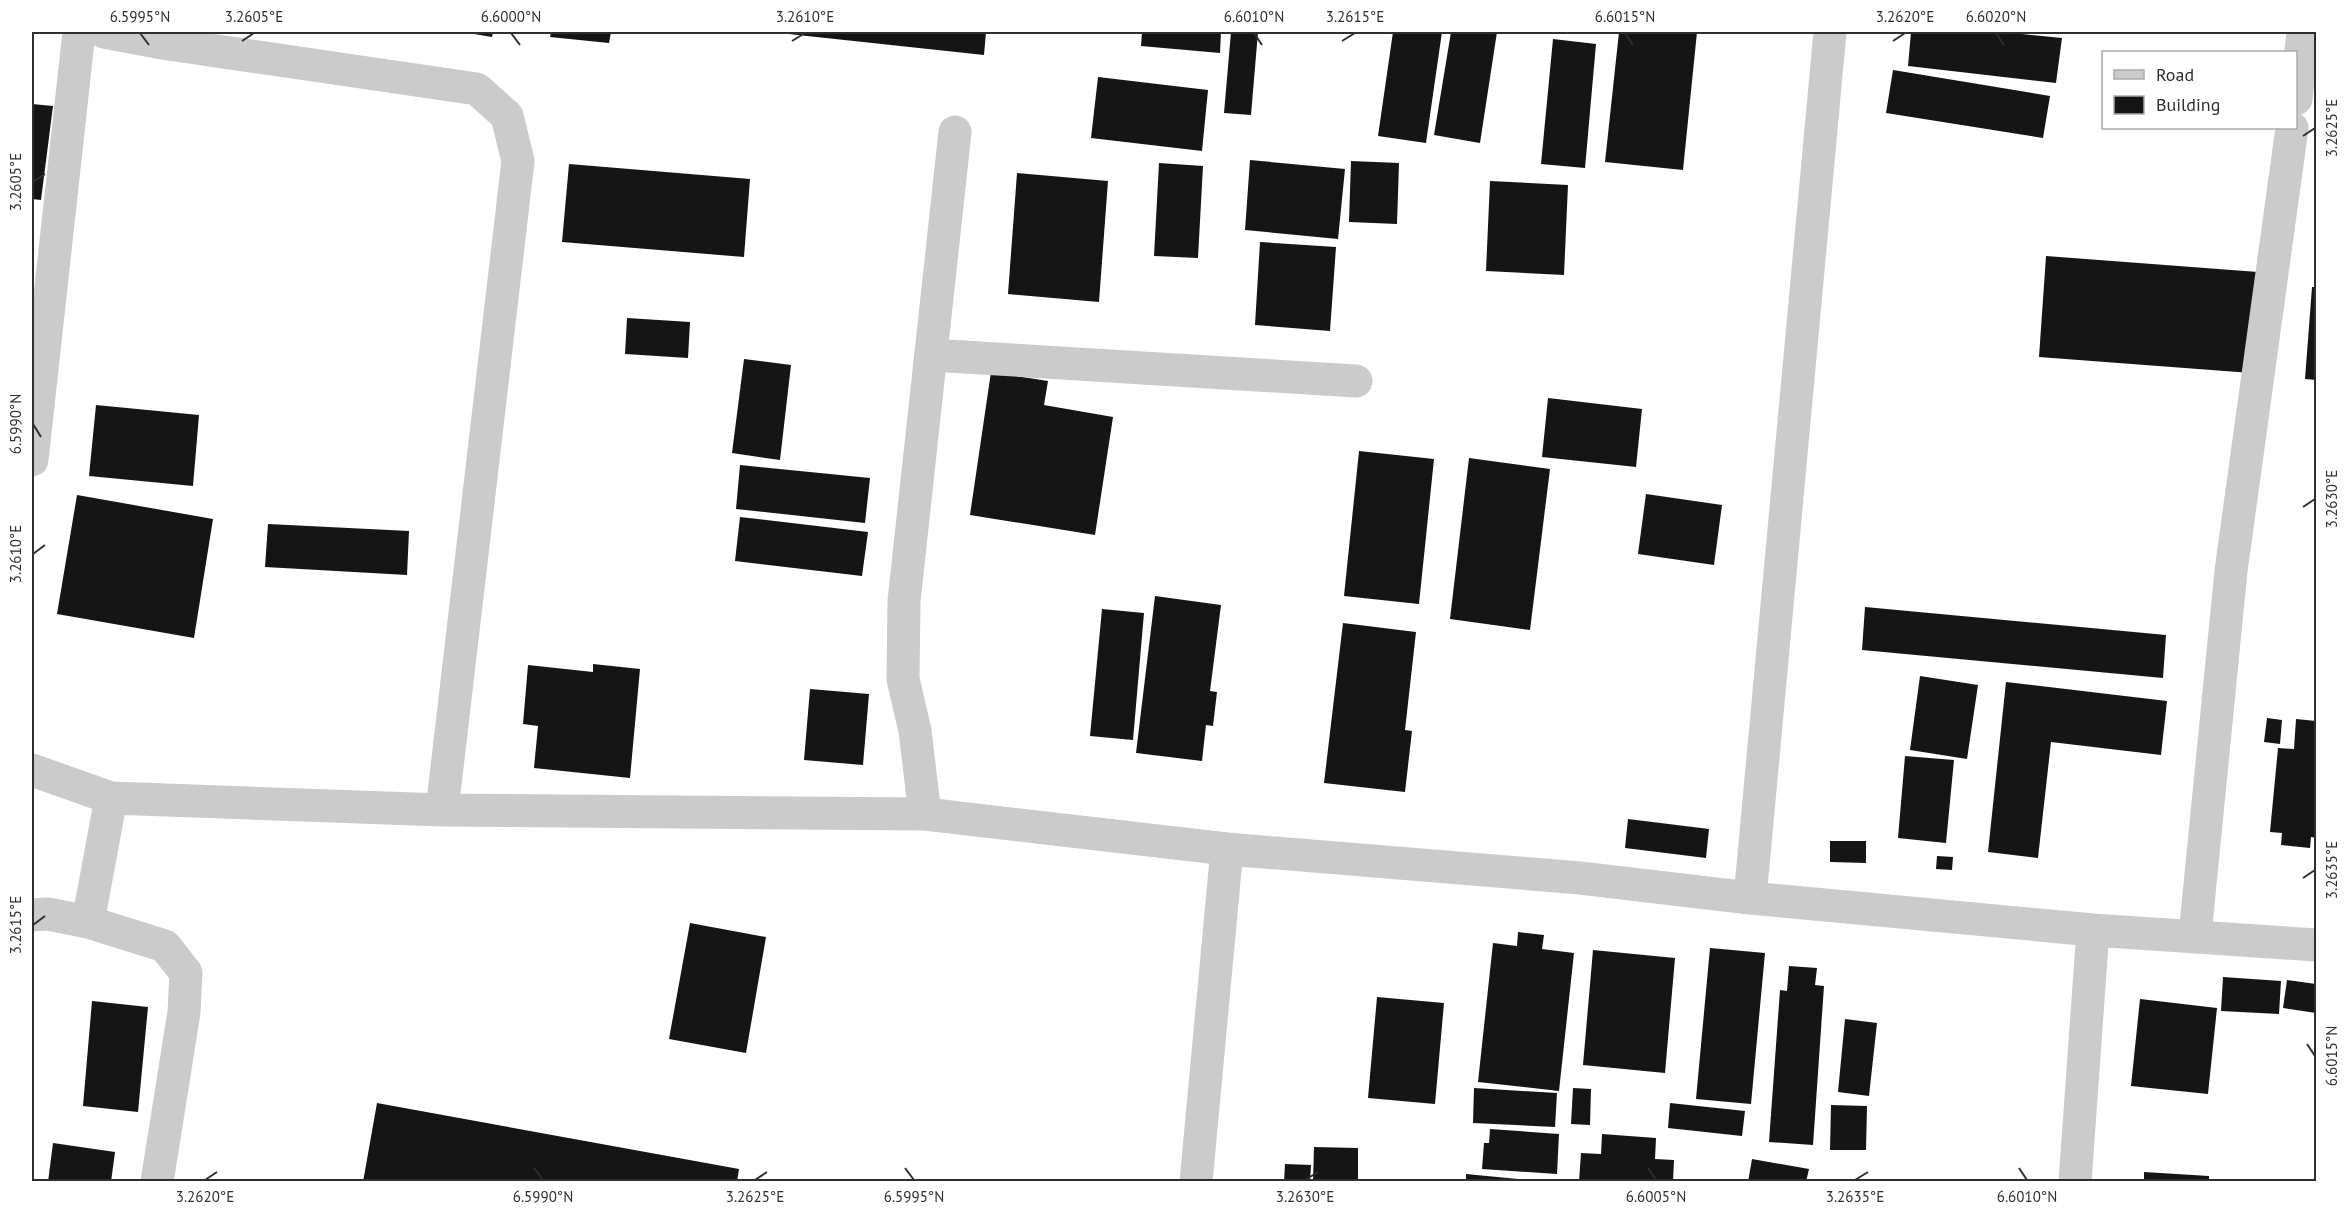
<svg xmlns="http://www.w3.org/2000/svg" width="2348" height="1213" viewBox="0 0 2348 1213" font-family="'PT Sans',sans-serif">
<rect width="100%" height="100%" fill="#fff"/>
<!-- building -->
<path fill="#151515" d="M462,32h31l-1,5z
M551,32h60l-2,11 -59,-6z
M770,32h216l-2,23z
M1142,32h79l-1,21 -79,-7z
M1231,32h27l-7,83 -27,-2z
M1393,32h49l-16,111 -48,-7z
M1451,32h46l-17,111 -46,-8z
M1619,32h78l-14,138 -78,-8z
M1911,32h92l59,6 -6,45 -148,-17z
M1553,39l43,5 -11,124 -44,-4z
M1893,70l157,26 -7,42 -157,-25z
M1098,77l110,13 -6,61 -111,-13z
M32,104l21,2 -12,94 -9,-1z
M1250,160l95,9 -7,70 -93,-9z
M1351,161l48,2 -2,61 -48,-2z
M1159,163l44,3 -5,92 -44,-2z
M569,164l181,15 -6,78 -182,-15z
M1017,173l91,8 -9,121 -91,-8z
M1490,181l78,4 -4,90 -78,-4z
M1260,242l76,5 -6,84 -75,-6z
M2046,256l212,16 -7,101 -212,-16z
M2312,287h4v93l-11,-1z
M627,318l63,4 -2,36 -63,-4z
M744,359l47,6 -11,95 -48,-7z
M991,372l57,9 -4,24 69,12 -18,118 -125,-20z
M1548,398l94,11 -6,58 -94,-10z
M96,405l103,10 -6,71 -104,-10z
M1359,451l75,8 -15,145 -75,-8z
M1469,458l81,11 -20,161 -80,-11z
M740,465l130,13 -5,45 -129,-14z
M1646,494l76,11 -8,60 -76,-11z
M77,495l136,24 -19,119 -137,-24z
M740,517l128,15 -6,44 -127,-15z
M268,524l141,7 -2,44 -142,-8z
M1155,596l66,9 -11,86 7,1 -4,34 -7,-1 -4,36 -66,-8z
M1865,607l301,28 -3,43 -301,-28z
M1102,609l42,4 -11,127 -43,-4z
M1343,623l73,9 -11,98 7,1 -7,61 -81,-9z
M593,664l47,5 -10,109 -96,-10 4,-42 -15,-2 5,-59 65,7z
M1920,676l58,9 -11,74 -57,-9z
M2006,682l161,19 -6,54 -110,-13 -13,116 -50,-6z
M810,689l59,5 -6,71 -59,-5z
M2267,718l15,2 -2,24 -16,-2z
M2296,719l20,2v117l-5,-1 -1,11 -29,-3 1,-12 -12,-1 8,-84 16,1z
M1905,756l49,4 -8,83 -48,-5z
M1628,819l81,10 -3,29 -81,-10z
M1830,841h36v22l-36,-1z
M1937,856l16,1 -1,13 -16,-1z
M690,923l76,14 -20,116 -77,-14z
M1518,932l26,3 -2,14 32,4 -15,138 -81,-9 15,-139 24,3z
M1710,948l55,5 -14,151 -55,-5z
M1593,950l82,8 -10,115 -82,-8z
M1789,966l28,2 -2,17 9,1 -11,159 -44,-3 11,-152 7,1z
M2223,977l58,4 -2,33 -58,-3z
M2287,980l29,4v29l-33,-5z
M1377,997l67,6 -9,101 -67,-6z
M2140,999l77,9 -9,86 -77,-8z
M92,1001l56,6 -10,105 -55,-6z
M1845,1019l32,4 -8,73 -31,-4z
M1474,1088l83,5 -2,34 -82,-4z
M1573,1088l18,1 -1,36 -19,-1z
M377,1103l362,66 -2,13h-374z
M1670,1103l75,8 -3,25 -74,-8z
M1831,1105l36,1 -1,44h-36z
M1490,1129l69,5 -2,40 -75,-5 2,-26h5z
M1602,1134l54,4 -1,21 19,1 -1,22h-94l2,-29 20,1z
M53,1143l62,9 -4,30h-63z
M1314,1147l44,1v34h-45z
M1752,1159l57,10 -3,13h-58z
M1285,1164l26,1 -1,17h-26z
M2144,1172l65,4v6h-65z
M1466,1174l52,5v3h-52z"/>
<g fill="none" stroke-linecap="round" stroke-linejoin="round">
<!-- minor -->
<path stroke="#cbcbcb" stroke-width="33" d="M104,32l58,11 315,46 30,27 11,45 -76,649
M2296,99l7,-67
M931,355l425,26
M32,460l47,-428
M32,770l79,28 331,12 483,4 302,35 353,29 170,20 343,32 223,15
M925,814l-10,-83 -12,-52 1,-78 51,-469
M1750,898l80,-866
M32,915l16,-1 40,8 23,-124
M88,922l77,24 21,27 -2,39 -27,170
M2195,935l36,-364 61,-443
M1196,1182l31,-333
M2075,1182l18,-252"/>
</g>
<!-- ticks -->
<path fill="none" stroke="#2e2e2e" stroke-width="2" d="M140,33l9,12M511,33l9,12M1254,33l8,12M1625,33l8,12M1996,33l8,12M242,41l12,-8M792,41l13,-8M1342,41l13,-8M1893,41l12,-8M2303,136l12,-8M33,182l12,-8M33,424l8,13M2303,507l12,-8M33,554l12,-9M2303,878l12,-8M33,925l12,-9M2307,1044l8,12M534,1168l9,12M905,1168l9,12M1648,1168l8,12M2019,1168l8,12M205,1180l12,-8M755,1180l12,-8M1305,1180l13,-8M1855,1180l13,-8"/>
<!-- border -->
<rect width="2348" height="1213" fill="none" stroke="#ffffff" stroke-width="66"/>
<!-- legend -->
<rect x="2102" y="51" width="195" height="78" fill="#ffffff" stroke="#ababab" stroke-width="1.5"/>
<rect x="2114" y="70" width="30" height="9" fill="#cbcbcb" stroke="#ababab" stroke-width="1.5"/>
<text x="2156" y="81" font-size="18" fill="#2e2e2e">Road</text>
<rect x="2114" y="96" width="30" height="18" fill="#151515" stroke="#ababab" stroke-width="1.5"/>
<text x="2156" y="111" font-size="18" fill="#2e2e2e">Building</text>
<rect x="33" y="33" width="2282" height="1147" fill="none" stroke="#2e2e2e" stroke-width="2"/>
<g font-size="15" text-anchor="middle" fill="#2e2e2e">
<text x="140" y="22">6.5995°N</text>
<text x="254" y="22">3.2605°E</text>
<text x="511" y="22">6.6000°N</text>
<text x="805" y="22">3.2610°E</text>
<text x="1254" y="22">6.6010°N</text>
<text x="1355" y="22">3.2615°E</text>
<text x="1625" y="22">6.6015°N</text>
<text x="1905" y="22">3.2620°E</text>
<text x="1996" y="22">6.6020°N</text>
<text transform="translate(2332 128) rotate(-90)" y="5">3.2625°E</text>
<text transform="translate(16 182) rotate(-90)" y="5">3.2605°E</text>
<text transform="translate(16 424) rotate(-90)" y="5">6.5990°N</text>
<text transform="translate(2332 499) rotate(-90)" y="5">3.2630°E</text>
<text transform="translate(16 554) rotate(-90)" y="5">3.2610°E</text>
<text transform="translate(2332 870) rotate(-90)" y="5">3.2635°E</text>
<text transform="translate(16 925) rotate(-90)" y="5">3.2615°E</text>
<text transform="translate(2332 1056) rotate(-90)" y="5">6.6015°N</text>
<text x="205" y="1202">3.2620°E</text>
<text x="543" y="1202">6.5990°N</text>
<text x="755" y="1202">3.2625°E</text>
<text x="914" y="1202">6.5995°N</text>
<text x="1305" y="1202">3.2630°E</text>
<text x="1656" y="1202">6.6005°N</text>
<text x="1855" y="1202">3.2635°E</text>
<text x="2027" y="1202">6.6010°N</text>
</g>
</svg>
